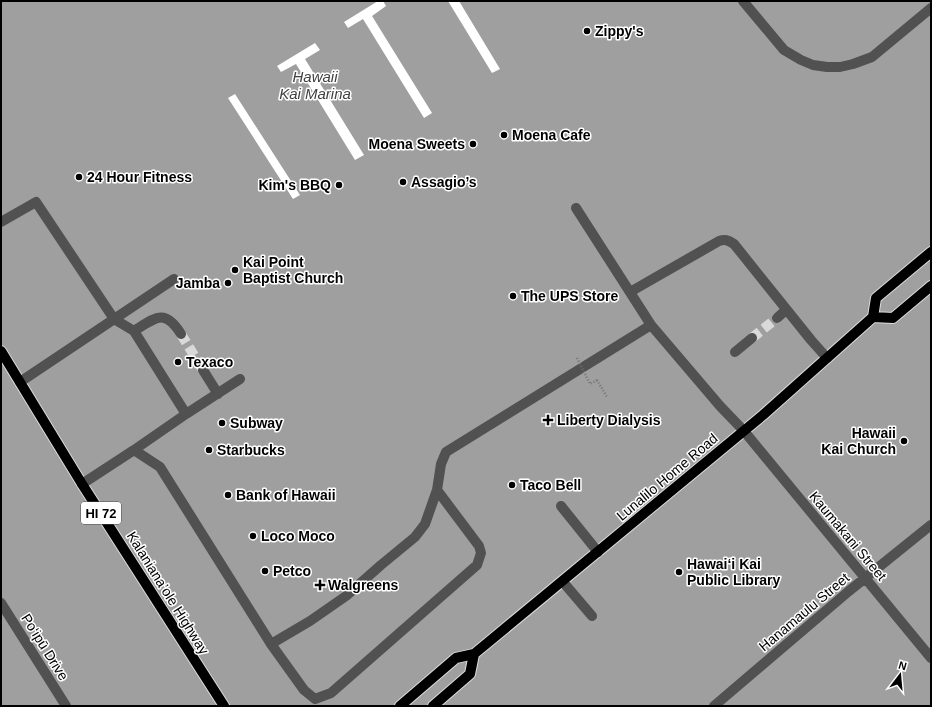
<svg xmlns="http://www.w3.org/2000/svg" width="932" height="707" viewBox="0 0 932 707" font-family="Arial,sans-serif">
<rect width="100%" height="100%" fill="#fff"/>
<!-- water -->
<path fill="#9f9f9f" d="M1,1h930v705h-930z"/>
<!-- pier -->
<path fill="#fff" d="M378,1h5l3,5 -14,10 60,97 -8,5 -61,-99 -15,9 -4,-6z
M448,1h11l41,68 -8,4z
M315,43l5,7 -15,9 59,96 -9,5 -59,-96 -15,8 -4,-6z
M235,94l65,101 -7,4 -65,-101z"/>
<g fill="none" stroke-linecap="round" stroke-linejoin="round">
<!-- minor-tunnel -->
<path stroke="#d9d9d9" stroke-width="10" stroke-dasharray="10 5" stroke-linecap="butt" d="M181,334l22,36
M752,338l25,-20"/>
<!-- major casing -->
<g stroke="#dbdbdb" stroke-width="12">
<path id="major" d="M873,317l20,1 38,-32
M1,351l81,133 142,222
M400,706l56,-48 18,-4 289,-239 110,-98 3,-19 55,-46
M433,706l37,-32 4,-20"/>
</g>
<!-- path -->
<path stroke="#737373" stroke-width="2.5" stroke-dasharray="1 2" stroke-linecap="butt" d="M597,380l10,17"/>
<!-- minor -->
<path stroke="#515151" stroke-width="10" d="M743,1l41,49 17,10 12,5 14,2h13l13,-3 19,-7 59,-49
M576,208l75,117 69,81 24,25 187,227
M1,222l35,-20 78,117 20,12 52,83
M630,292l89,-51c6,-2 9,-1 15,3l77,96 16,18
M777,318l9,-8
M134,331c22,-14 31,-23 47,3
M735,352l17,-14
M203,370l15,24
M20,382l154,-103
M134,450l52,-36 54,-35
M82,484l52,-34 26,17 111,177 33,46 11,9 16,-6 146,-128 4,-12 -2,-7 -42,-56
M561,506l37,46
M563,582l29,34
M1,603l65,103
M271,644l39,-23 36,-25 35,-31 34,-28 10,-13 12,-34 4,-26 5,-12 205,-127
M714,706l135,-115 82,-66"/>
<!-- major -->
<use href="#major" stroke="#000" stroke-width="10"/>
<!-- path-bridge -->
<path stroke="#737373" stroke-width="2.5" stroke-dasharray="1 2" stroke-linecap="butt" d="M577,358l13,26 7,-4"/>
</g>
<!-- markers -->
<g fill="#000" stroke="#fff" stroke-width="1.5">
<circle cx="587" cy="31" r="4"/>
<circle cx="504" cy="135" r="4"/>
<circle cx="473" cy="144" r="4"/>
<circle cx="79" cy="177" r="4"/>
<circle cx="403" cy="182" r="4"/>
<circle cx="339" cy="185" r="4"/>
<circle cx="235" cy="270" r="4"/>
<circle cx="228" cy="283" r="4"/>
<circle cx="513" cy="296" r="4"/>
<circle cx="178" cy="362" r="4"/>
<path d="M546 414h4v4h4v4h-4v4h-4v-4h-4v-4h4z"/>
<circle cx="222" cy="423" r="4"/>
<circle cx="904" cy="441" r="4"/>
<circle cx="209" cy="450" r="4"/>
<circle cx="512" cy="485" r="4"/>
<circle cx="228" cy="495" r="4"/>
<circle cx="253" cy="536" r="4"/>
<circle cx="265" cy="571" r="4"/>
<circle cx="679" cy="572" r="4"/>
<path d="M318 579h4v4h4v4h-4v4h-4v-4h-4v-4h4z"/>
</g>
<g text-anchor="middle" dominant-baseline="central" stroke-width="3" stroke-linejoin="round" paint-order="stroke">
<!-- shield labels -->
<rect fill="#fff" stroke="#4c4c4c" stroke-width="1" x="81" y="502" width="40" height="22" rx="3"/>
<g font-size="13" font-weight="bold" fill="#000">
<text x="101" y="513">HI 72</text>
</g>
<!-- poi labels -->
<g font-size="14" font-weight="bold" fill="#000" stroke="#fff" text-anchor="start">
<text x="595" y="31">Zippy's</text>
<text x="512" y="135">Moena Cafe</text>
<text x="465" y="144" text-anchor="end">Moena Sweets</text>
<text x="87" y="177">24 Hour Fitness</text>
<text x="411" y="182">Assagio’s</text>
<text x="331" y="185" text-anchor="end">Kim's BBQ</text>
<text x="243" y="262">Kai Point<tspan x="243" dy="16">Baptist Church</tspan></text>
<text x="220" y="283" text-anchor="end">Jamba</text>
<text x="521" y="296">The UPS Store</text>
<text x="186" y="362">Texaco</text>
<text x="557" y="420">Liberty Dialysis</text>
<text x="230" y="423">Subway</text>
<text x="896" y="433" text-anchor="end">Hawaii<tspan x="896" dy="16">Kai Church</tspan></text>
<text x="217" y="450">Starbucks</text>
<text x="520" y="485">Taco Bell</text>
<text x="236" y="495">Bank of Hawaii</text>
<text x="261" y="536">Loco Moco</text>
<text x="687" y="564">Hawaiʻi Kai<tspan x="687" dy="16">Public Library</tspan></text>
<text x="273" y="571">Petco</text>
<text x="328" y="585">Walgreens</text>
</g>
<!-- street labels -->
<g font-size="14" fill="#000" stroke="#fff">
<text transform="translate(667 477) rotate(-40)">Lunalilo Home Road</text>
<text transform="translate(848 536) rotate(50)">Kaumakani Street</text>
<text transform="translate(168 593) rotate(58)">Kalaniana’ole Highway</text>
<text transform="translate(804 612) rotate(-40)">Hanamaulu Street</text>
<text transform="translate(45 647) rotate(58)">Po‘ipū Drive</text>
</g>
<!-- water labels -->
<g font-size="15" font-style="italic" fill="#404040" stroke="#fff">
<text x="315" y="76">Hawaii<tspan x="315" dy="17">Kai Marina</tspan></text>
</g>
</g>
<!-- border -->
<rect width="932" height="707" fill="none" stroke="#000000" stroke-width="4"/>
<!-- north arrow -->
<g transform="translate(900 675) rotate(16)" stroke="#ffffff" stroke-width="3" paint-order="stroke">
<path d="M0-3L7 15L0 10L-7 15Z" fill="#000000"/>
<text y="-6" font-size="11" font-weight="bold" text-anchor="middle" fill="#000000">N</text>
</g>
</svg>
